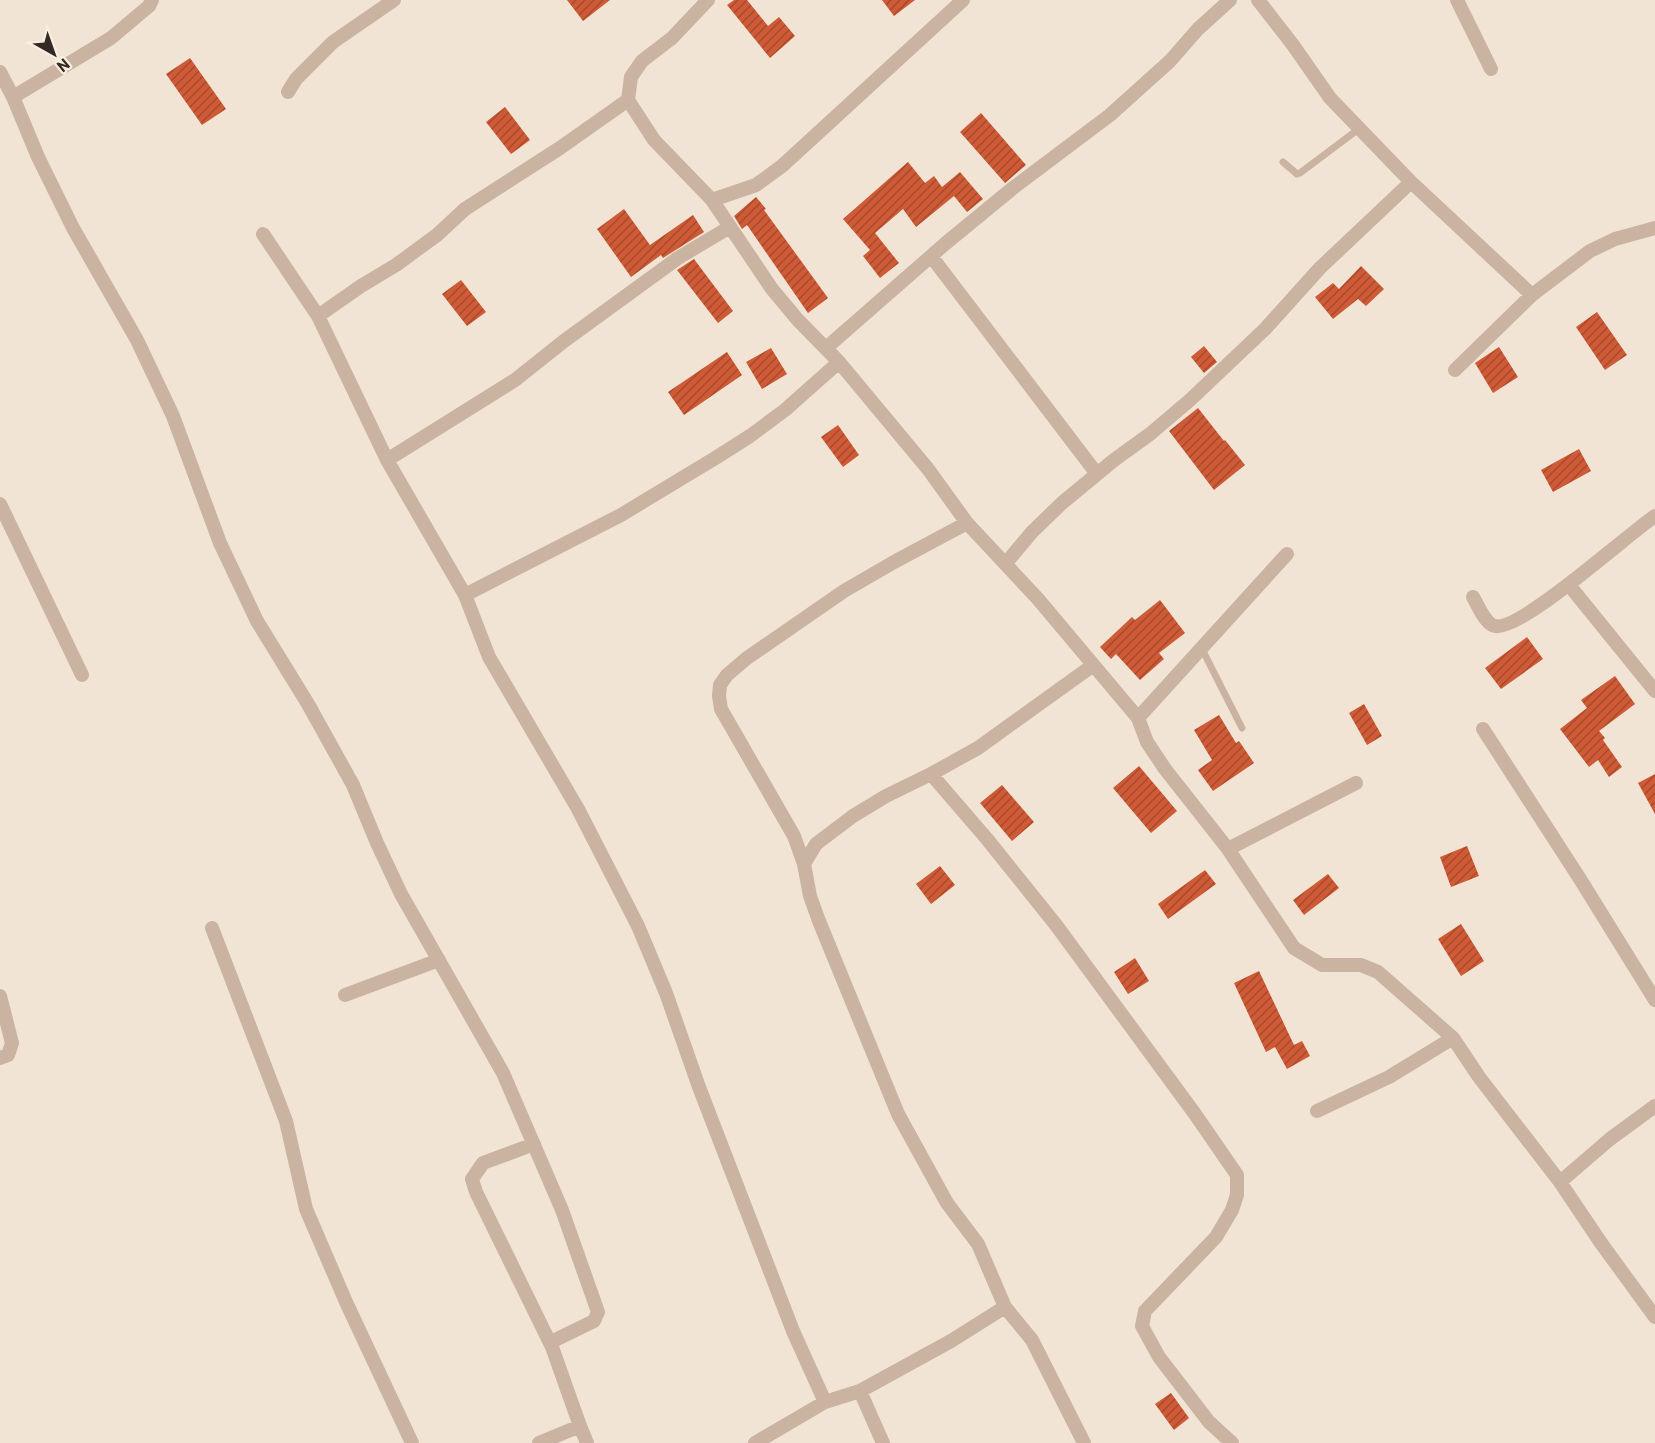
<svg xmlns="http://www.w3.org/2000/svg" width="1655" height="1443" viewBox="0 0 1655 1443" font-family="Barlow,sans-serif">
<defs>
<pattern id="building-hatch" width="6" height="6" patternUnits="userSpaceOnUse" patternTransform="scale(1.5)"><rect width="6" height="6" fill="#ce5a36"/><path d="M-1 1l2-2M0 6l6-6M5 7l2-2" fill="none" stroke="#a84a2d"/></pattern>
</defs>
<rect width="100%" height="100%" fill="#f2e4d5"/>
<!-- building -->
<path fill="url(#building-hatch)" d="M567,0h43l-27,21z
M734,0h13l21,26 11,-9 16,19 -25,22 -43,-53z
M882,0h33l-21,16z
M190,58l36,51 -24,16 -36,-51z
M505,107l25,33 -19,14 -25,-32z
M981,113l45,52 -21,18 -45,-51z
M908,162l17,21 9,-7 8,11 18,-15 23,27 -16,13 -13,-16 -38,31 -13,-18 -28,24 24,30 -19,15 -17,-22 7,-6 -27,-31z
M756,197l10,12 -2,1 64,88 -20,15 -61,-88 -5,4 -8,-13z
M624,209l26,36 43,-30 11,17 -41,26 -2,-3 -30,22 -34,-48z
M694,259l39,52 -15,12 -41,-53z
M1361,266l23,23 -18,17 -8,-7 -25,20 -18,-22 18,-14 6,6z
M461,280l25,32 -19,14 -25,-32z
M1597,312l30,43 -22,15 -29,-43z
M1204,346l13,16 -13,11 -13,-16z
M1499,347l19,30 -25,16 -18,-30z
M771,348l16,26 -25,15 -16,-27z
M727,352l15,23 -58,40 -16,-23z
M1198,408l26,33 1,-1 20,25 -31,25 -45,-59z
M838,425l21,30 -16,12 -22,-30z
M1579,449l12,22 -38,21 -12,-22z
M1160,600l25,33 -26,20 5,6 -24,21 -24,-26 -5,5 -11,-12 32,-30 3,3z
M1527,637l16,22 -42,30 -16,-21z
M1615,676l20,28 -36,27 6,7 -2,2 19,27 -13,10 -11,-17 -9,7 -29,-38 27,-21 -6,-8z
M1364,704l18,32 -15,9 -18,-32z
M1219,715l17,28 3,-2 15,22 -41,28 -15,-21 14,-10 -18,-30z
M1139,766l38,45 -26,22 -38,-45z
M1655,774v40l-17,-31z
M1002,785l32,37 -22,19 -32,-38z
M1467,846l12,30 -28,11 -11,-30z
M940,866l15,19 -24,19 -15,-20z
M1205,870l11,14 -48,35 -10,-15z
M1328,874l11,14 -35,27 -11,-15z
M1461,924l23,37 -23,15 -23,-37z
M1135,958l14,23 -21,13 -14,-22z
M1259,971l35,74 8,-4 8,15 -23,13 -12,-22 -9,5 -32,-69z
M1171,1393l18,25 -15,12 -19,-26z"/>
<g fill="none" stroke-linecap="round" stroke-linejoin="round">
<!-- lane -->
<path stroke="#cab3a0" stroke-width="7" d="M1283,162l14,12 3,-1 60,-45
M1202,649l40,79"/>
<!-- street -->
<path stroke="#cab3a0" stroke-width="14" d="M708,0l-36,38 -30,23 -11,16 -3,23 26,40 58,60 60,89 25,30 42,43 89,107 39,54 71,76 100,119 9,24 18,27 63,80 66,99 28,17h39l17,7 75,66 26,39 81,105 41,61 54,74
M1258,0l35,45 37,53 81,84 121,113
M1457,0l34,69
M0,72l13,25 25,60 35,71 64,112 36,76 47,127 37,78 51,83 45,81 24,58 24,51 102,179 59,137 36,102 -4,9 -41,20 -1,6 28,79 -41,17
M288,92l8,-13 37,-37 61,-42
M13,97l98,-59 38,-32 3,-6
M712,200l44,-15 26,-19 181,-166
M263,234l55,82 69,144 78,135 24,62 89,152 60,117 28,67 33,94 94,244 32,71
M931,256l166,218
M318,316l43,-30 35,-21 41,-30 28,-26 95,-61 68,-48
M826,348l120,-105 67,-55 97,-73 60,-54 28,-32 32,-29
M1455,370l77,-75 58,-44 25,-12 40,-11
M387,460l128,-80 49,-39 114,-83 52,-31
M0,504l82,171
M967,523l-73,39 -50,29 -97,67 -20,17 -7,10 -1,11 2,13 73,127 10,28 6,32 9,25 79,193 49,89 31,41 27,63 27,33 52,103
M1006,563l26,-31 30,-29 52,-43 36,-26 40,-34 75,-71 55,-61 91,-86
M1569,585l86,106
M465,595l156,-80 96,-58 33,-21 35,-26 54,-48
M1473,597c5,8 12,27 22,29 25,6 133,-92 160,-110
M1138,718l149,-164
M1483,729l97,150 75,121
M931,774l56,65 69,86 139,189 42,61v20l-5,15 -16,27 -71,74 -3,15 17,31 50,65 23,21
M1228,849l128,-66
M804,864l12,-20 37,-28 33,-20 45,-22 47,-26 114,-82
M212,928l74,193 20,88 40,93 66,141
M345,995l94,-35
M0,996l12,47 -4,12 -8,3
M1317,1111l72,-34 64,-39
M534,1144l-51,19 -11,16 4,13 76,155
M1560,1182l50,-43 45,-33
M860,1391l23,52
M580,1426l7,17
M755,1443l70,-41 35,-11 91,-50 54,-34"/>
</g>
<!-- north arrow -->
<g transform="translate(54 54) rotate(140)" stroke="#faeee1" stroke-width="4.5" paint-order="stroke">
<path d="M0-4.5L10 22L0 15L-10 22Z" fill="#342924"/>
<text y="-9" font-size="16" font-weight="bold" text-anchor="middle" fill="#342924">N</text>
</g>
</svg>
